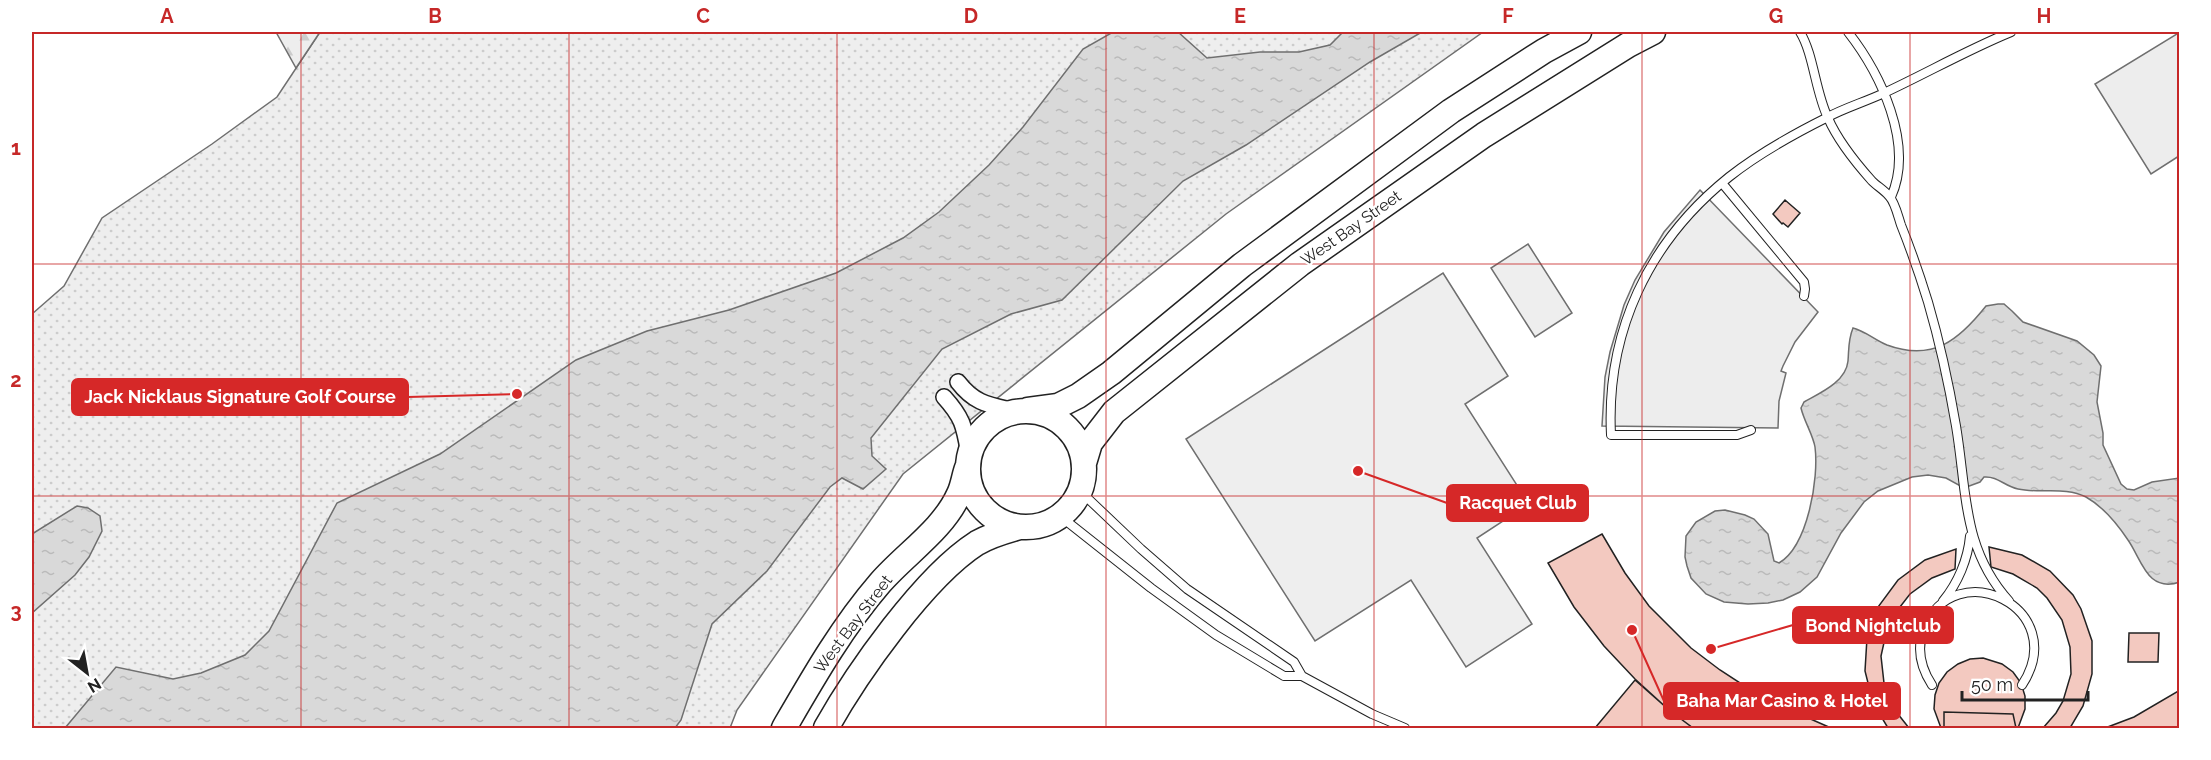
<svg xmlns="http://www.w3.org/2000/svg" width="2211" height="760" viewBox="0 0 2211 760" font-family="Raleway,sans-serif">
<defs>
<pattern id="grass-dots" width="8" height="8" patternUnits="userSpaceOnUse" patternTransform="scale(1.5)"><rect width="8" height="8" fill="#eee"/><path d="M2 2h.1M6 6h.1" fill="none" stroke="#ccc" stroke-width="1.8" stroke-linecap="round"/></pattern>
<pattern id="forest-firs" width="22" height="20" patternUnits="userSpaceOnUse" patternTransform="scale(1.5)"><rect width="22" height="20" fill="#eee"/><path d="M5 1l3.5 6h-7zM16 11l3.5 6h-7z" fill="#ccc"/></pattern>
<pattern id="water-ripples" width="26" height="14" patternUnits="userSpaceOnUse" patternTransform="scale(1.5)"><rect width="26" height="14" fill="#d9d9d9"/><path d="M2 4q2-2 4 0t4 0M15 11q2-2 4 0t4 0" fill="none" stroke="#bababa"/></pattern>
</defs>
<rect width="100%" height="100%" fill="#fff"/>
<!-- grass -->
<path fill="url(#grass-dots)" stroke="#6f6f6f" stroke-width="1.5" d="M320,32h1163l-257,182 -323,260 -166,236 -7,18h-698v-414l32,-28 38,-68 110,-74 65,-47z"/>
<!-- forest -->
<path fill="url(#forest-firs)" stroke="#6f6f6f" stroke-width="1.5" d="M276,32h44l-24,36z"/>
<!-- garden -->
<path fill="#eee" stroke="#6f6f6f" stroke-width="1.5" d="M1528,244l44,69 -37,24 -44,-69z
M1443,273l65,103 -43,28 64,100 -52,34 55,86 -66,43 -55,-87 -96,61 -129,-202z"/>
<!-- parking -->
<path fill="#ededed" stroke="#6f6f6f" stroke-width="1.5" d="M2180,32l-1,124 -28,18 -56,-90z
M1700,190l118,122 -23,30 -12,24 -2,5 5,2 -7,28 -1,27 -176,-2 3,-49 5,-25 14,-47 11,-25 29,-48z"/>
<!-- water -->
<path fill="url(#water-ripples)" stroke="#6f6f6f" stroke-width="1.5" d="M1113,32h65l29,26 53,-6h39l31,-7 13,-13h79l-52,30 -124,83 -63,36 -121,119 -51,14 -69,35 -71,89 1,18 14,13 -23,20 -21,-11 -12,9 -63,84 -55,53 -31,96 -6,8h-610l51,-61 57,12 28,-6 44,-18 24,-24 68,-128 103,-49 136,-94 71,-29 82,-21 107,-37 67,-35 36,-26 50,-47 34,-38 60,-78z
M1998,304h6l8,7 11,11 54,19 17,14 7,11 -4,36 6,31v12l18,39 6,5 7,1 18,-8 27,-4 1,104c-33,11 -38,-22 -52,-42 -10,-15 -26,-34 -42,-43 -21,-11 -46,-3 -68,-8 -14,-3 -20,-13 -34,-12l-4,5 -16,6 -18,-10 -18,-3 -16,2 -34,14 -14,11 -23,31 -24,44 -17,15 -17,8 -15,3 -20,1 -24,-2 -18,-8 -15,-16 -4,-12 -2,-9 1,-21 10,-14 19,-11 10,-1 20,5 9,4 14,15 6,27 5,2c29,-17 40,-85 36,-116 -2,-12 -11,-26 -14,-39l3,-6c16,-9 42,-20 44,-41 1,-12 0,-21 5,-33 12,3 22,12 34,17 46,17 72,-5 99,-39z
M77,506l11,2 12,8 2,15 -13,26 -14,18 -43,38v-79z"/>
<!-- building -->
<path fill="#f3c9c0" stroke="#222" stroke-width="1.5" d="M1785,200l15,13 -12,14 -5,-4 -1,1 -9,-10z
M1602,534l23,39 24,33 42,42 29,22 43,28 68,30h-138l-24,-18 -34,-31 -31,-33 -30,-39 -26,-44z
M1989,547l33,8 28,16 23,24 8,14 11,32v33l-9,32 -13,22h-27l13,-15 7,-12 8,-27 -1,-27 -8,-27 -15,-22 -10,-10 -24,-14 -22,-7z
M1956,549l-1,20 -23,9 -22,16 -17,22 -6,13 -6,27 3,27 10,26 15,19h-21l-15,-25 -8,-32 2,-33 5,-16 6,-15 20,-27 27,-20z
M2129,633h30l-1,29h-30z
M1983,658l19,6 11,8 8,11 4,13v13l-7,19h-77l-7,-19 1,-14 4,-12 8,-11 11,-8 12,-5z
M1635,680l34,30 24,18h-98z
M2180,690v38h-75l29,-11z
M1944,712l69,2 3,14h-72z"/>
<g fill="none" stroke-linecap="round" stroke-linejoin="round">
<!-- service casing -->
<g stroke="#222" stroke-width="10">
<path id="service" d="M1800,32c14,23 15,59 28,86 10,23 27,44 44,63 5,5 12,9 17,15 6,6 9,20 12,29 10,25 19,51 27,77 12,41 21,83 28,124 11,65 6,123 53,175
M1848,32c32,41 67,112 43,165
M1722,183l82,99 1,7 -1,7
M1751,430l-14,5h-126c-5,-103 37,-193 118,-258 29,-23 63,-42 97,-59 18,-10 39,-16 58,-25 43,-20 83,-43 127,-61
M1080,491l61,58 46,40 107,73 8,14 70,38 33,14
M1060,516l91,72 65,47 68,41h18
M1943,601c15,-18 25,-42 27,-65
M1932,685c-11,-17 -16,-36 -8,-56 30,-77 148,-21 98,56"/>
</g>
<!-- minor casing -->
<g stroke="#222" stroke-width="18">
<path id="minor" d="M958,382c17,22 31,23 57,29
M944,397c19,21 20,29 25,57"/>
</g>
<!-- primary casing -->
<g stroke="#222" stroke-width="27">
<path id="primary" d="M1028,410l30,-4 20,-10 33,-23 131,-108 209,-154 93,-60 35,-19
M968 469a58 58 0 1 1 116 0a58 58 0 1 1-116 0Z
M1084,463l6,-20 24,-31 186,-148 184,-129 144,-90 25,-13
M784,728c29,-50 58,-101 96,-145 25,-29 63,-53 79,-89 4,-8 5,-18 8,-26
M826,728c31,-55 98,-151 151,-185 14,-8 28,-12 43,-16"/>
</g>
<!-- service -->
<use href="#service" stroke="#fff" stroke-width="8"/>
<!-- minor -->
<use href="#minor" stroke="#fff" stroke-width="15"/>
<!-- primary -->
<use href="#primary" stroke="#fff" stroke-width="24"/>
</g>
<!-- grid -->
<path fill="none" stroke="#c62828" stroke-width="1.5" stroke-opacity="0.55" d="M301,32v696M569,32v696M837,32v696M1106,32v696M1374,32v696M1642,32v696M1910,32v696M32,264h2148M32,496h2148"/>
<g text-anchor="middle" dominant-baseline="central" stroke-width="4.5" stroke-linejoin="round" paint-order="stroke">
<!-- street labels -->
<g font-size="16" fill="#222" stroke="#fff">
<text transform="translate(1351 228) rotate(-35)">West Bay Street</text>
<text transform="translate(853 624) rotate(-53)">West Bay Street</text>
</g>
</g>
<!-- callouts -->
<path fill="none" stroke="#d62828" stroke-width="2" d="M517 394L408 397M1358 471L1447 503M1711 649L1793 625M1632 630L1664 701"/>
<g fill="#d62828" stroke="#fff" stroke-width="2">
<circle cx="517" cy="394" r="6"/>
<circle cx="1358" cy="471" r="6"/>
<circle cx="1711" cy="649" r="6"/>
<circle cx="1632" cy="630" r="6"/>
</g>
<g fill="#d62828" stroke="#d62828" stroke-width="2">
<rect x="72" y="379" width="336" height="36" rx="6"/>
<rect x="1447" y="485" width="141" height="36" rx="6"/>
<rect x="1793" y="607" width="160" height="36" rx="6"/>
<rect x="1664" y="683" width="236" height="36" rx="6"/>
</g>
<g font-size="18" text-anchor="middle" font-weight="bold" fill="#fff">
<text x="240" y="403">Jack Nicklaus Signature Golf Course</text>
<text x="1518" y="509">Racquet Club</text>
<text x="1873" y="632">Bond Nightclub</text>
<text x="1782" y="707">Baha Mar Casino &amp; Hotel</text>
</g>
<!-- border -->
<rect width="2211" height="760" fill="none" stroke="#ffffff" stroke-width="66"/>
<!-- north arrow -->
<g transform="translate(87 673) rotate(149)" stroke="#ffffff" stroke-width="4.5" paint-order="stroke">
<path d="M0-4.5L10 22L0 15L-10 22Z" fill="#222222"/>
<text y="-9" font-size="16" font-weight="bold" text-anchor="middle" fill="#222222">N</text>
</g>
<!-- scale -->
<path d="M1962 691v9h126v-9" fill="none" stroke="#222222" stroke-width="3"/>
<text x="1971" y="691" font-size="18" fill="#222222" stroke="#ffffff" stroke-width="4.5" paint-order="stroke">50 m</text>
<rect x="33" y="33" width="2145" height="694" fill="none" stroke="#c62828" stroke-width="2"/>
<g font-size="20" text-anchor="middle" font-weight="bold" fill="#c62828">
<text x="167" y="23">A</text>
<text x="435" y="23">B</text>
<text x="703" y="23">C</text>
<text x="971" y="23">D</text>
<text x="1240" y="23">E</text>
<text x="1508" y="23">F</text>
<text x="1776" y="23">G</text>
<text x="2044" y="23">H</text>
<text x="16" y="155">1</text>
<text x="16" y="387">2</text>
<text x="16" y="618">3</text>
</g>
</svg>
